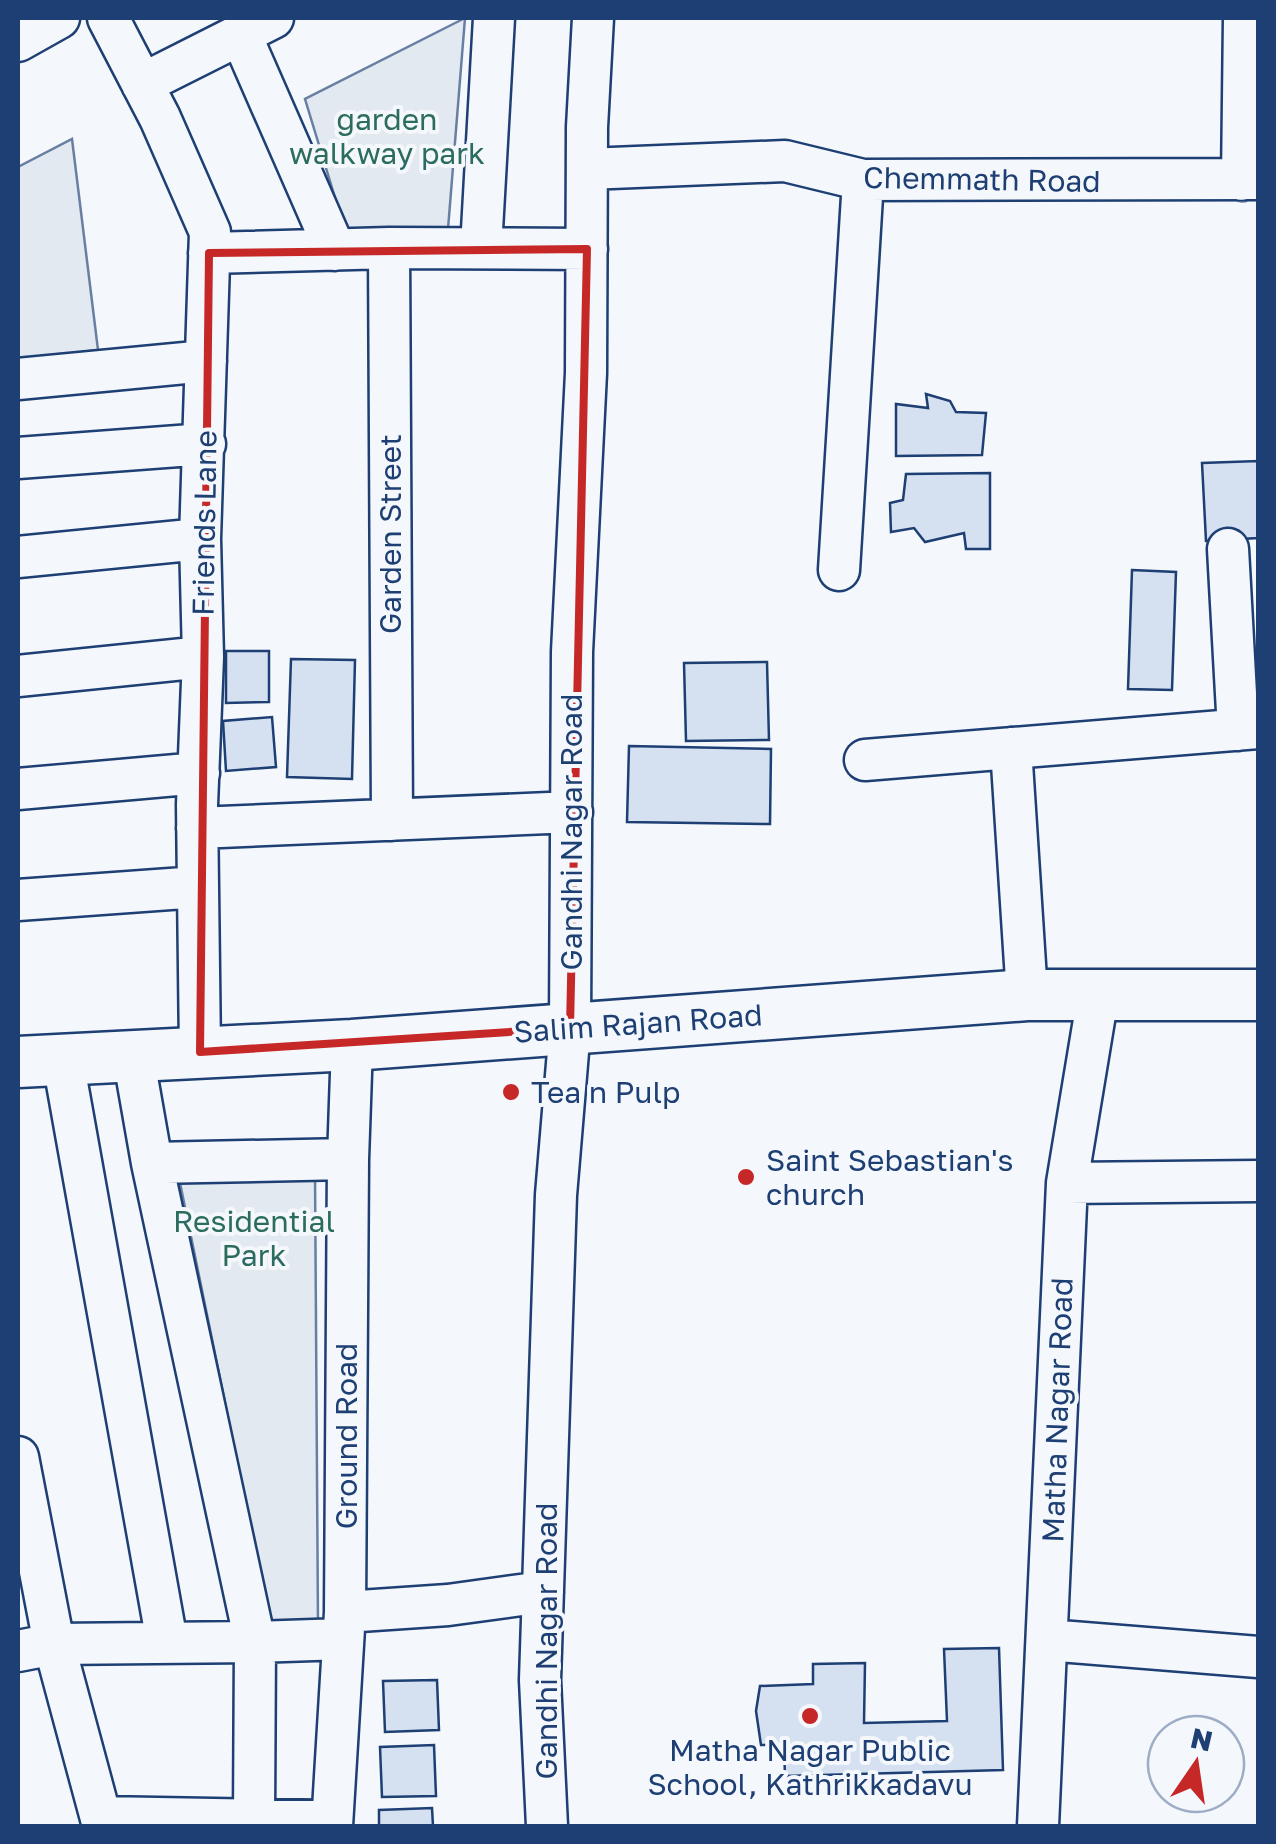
<svg xmlns="http://www.w3.org/2000/svg" width="1276" height="1844" viewBox="0 0 1276 1844" font-family="'Golos Text',sans-serif">
<rect width="100%" height="100%" fill="#f4f7fb"/>
<!-- green -->
<path fill="#e3e9f0" stroke="#687fa3" stroke-width="2.5" d="M465,18l-17,211 -101,8 -42,-138z
M72,139l26,211 -80,10v-193z
M315,1172l3,455h-47l-92,-449z"/>
<!-- building -->
<path fill="#d5e0f0" stroke="#1d3f73" stroke-width="2.5" d="M926,394l24,7 6,11 30,1 -4,42 -86,1v-52l32,4z
M1258,461v77l-52,3 -4,-78z
M990,473v76h-24l-2,-16 -39,9 -11,-14 -23,4 -1,-29 13,-3 3,-26z
M1132,570l44,2 -4,118 -44,-1z
M226,651h43v51l-43,1z
M291,659l64,1 -3,119 -65,-2z
M767,662l2,78 -83,1 -2,-78z
M272,717l4,50 -50,4 -3,-50z
M629,746l142,3 -1,75 -143,-2z
M999,1648l4,122 -218,6 -1,-31h-23l-5,-34 4,-25 53,-2v-20l52,-1 -1,60 83,-2 -3,-72z
M437,1680l2,50 -54,2 -2,-51z
M434,1745l2,51 -54,1 -2,-50z
M432,1808l1,18h-54v-16z"/>
<g fill="none" stroke-linecap="round" stroke-linejoin="round">
<!-- minor casing -->
<g stroke="#1d3f73" stroke-width="45">
<path id="minor" d="M108,18l52,100 50,114 -10,307 3,118 -6,148 3,247
M240,33l95,217
M18,41l41,-23
M142,84l131,-66
M587,169l198,-8 78,19 395,-1
M1242,180l2,-162
M389,248l3,572
M481,248l13,-230
M209,253l180,-5 198,1
M18,379l188,-18
M18,458l187,-14
M1228,549l10,181
M18,557l182,-18
M839,570l24,-390
M18,676l185,-19
M1011,748l16,247
M865,760l393,-32
M18,789l181,-16
M197,828l375,-16
M18,900l180,-13
M133,1055l19,108 103,479 -1,177
M63,1061l104,581
M152,1163l196,-4
M1067,1183l191,-2
M18,1457l36,187 49,182
M345,1612l103,-7 95,-13
M1047,1640l211,17
M18,1651l36,-7 201,-2 88,-3
M101,1817l231,4
M332,1826l13,-214 3,-453 4,-114
M547,1826l-7,-146 16,-485 14,-167 2,-376 14,-279 1,-246 6,-109
M1038,1826l29,-643 31,-187"/>
</g>
<!-- major casing -->
<g stroke="#1d3f73" stroke-width="55">
<path id="major" d="M18,1062l334,-17 675,-50h231"/>
</g>
<!-- minor -->
<use href="#minor" stroke="#f4f7fb" stroke-width="40"/>
<!-- major -->
<use href="#major" stroke="#f4f7fb" stroke-width="50"/>
</g>
<!-- marked area -->
<path fill="none" stroke="#c62828" stroke-width="8" stroke-linejoin="round" d="M587,249l-17,779 -370,24 9,-799z"/>
<!-- markers -->
<g fill="#c62828" stroke="#f4f7fb" stroke-width="4">
<circle cx="511" cy="1092" r="10"/>
<circle cx="746" cy="1177" r="10"/>
<circle cx="810" cy="1716" r="10"/>
</g>
<g text-anchor="middle" dominant-baseline="central" stroke-width="8" stroke-linejoin="round" paint-order="stroke">
<!-- park labels -->
<g font-size="30" fill="#2c6c60" stroke="#f4f7fb">
<text x="387" y="119">garden<tspan x="387" dy="34">walkway park</tspan></text>
<text x="254" y="1221">Residential<tspan x="254" dy="34">Park</tspan></text>
</g>
<!-- street labels -->
<g font-size="30" fill="#1d3f73" stroke="#f4f7fb">
<text transform="translate(982 179) rotate(1)">Chemmath Road</text>
<text transform="translate(204 523) rotate(-89)">Friends Lane</text>
<text transform="translate(390 534) rotate(-90)">Garden Street</text>
<text transform="translate(571 832) rotate(-90)">Gandhi Nagar Road</text>
<text transform="translate(638 1023) rotate(-4)">Salim Rajan Road</text>
<text transform="translate(1057 1410) rotate(-88)">Matha Nagar Road</text>
<text transform="translate(346 1436) rotate(-90)">Ground Road</text>
<text transform="translate(546 1641) rotate(-90)">Gandhi Nagar Road</text>
</g>
<!-- poi labels -->
<g font-size="30" fill="#1d3f73" stroke="#f4f7fb" text-anchor="start">
<text x="531" y="1092">Tea n Pulp</text>
<text x="766" y="1160">Saint Sebastian's<tspan x="766" dy="34">church</tspan></text>
<text x="810" y="1750" text-anchor="middle">Matha Nagar Public<tspan x="810" dy="34">School, Kathrikkadavu</tspan></text>
</g>
</g>
<!-- border -->
<rect width="1276" height="1844" fill="none" stroke="#1d3f73" stroke-width="40"/>
<!-- north arrow -->
<g transform="translate(1196 1764) rotate(13)"><circle r="48" fill="#f4f7fb" stroke="#9eadc5" stroke-width="2.5"/>
<path d="M0-8L18 38L0 25L-18 38Z" fill="#c62828"/>
<text y="-15" font-size="28" font-weight="bold" text-anchor="middle" fill="#1d3f73">N</text>
</g>
</svg>
